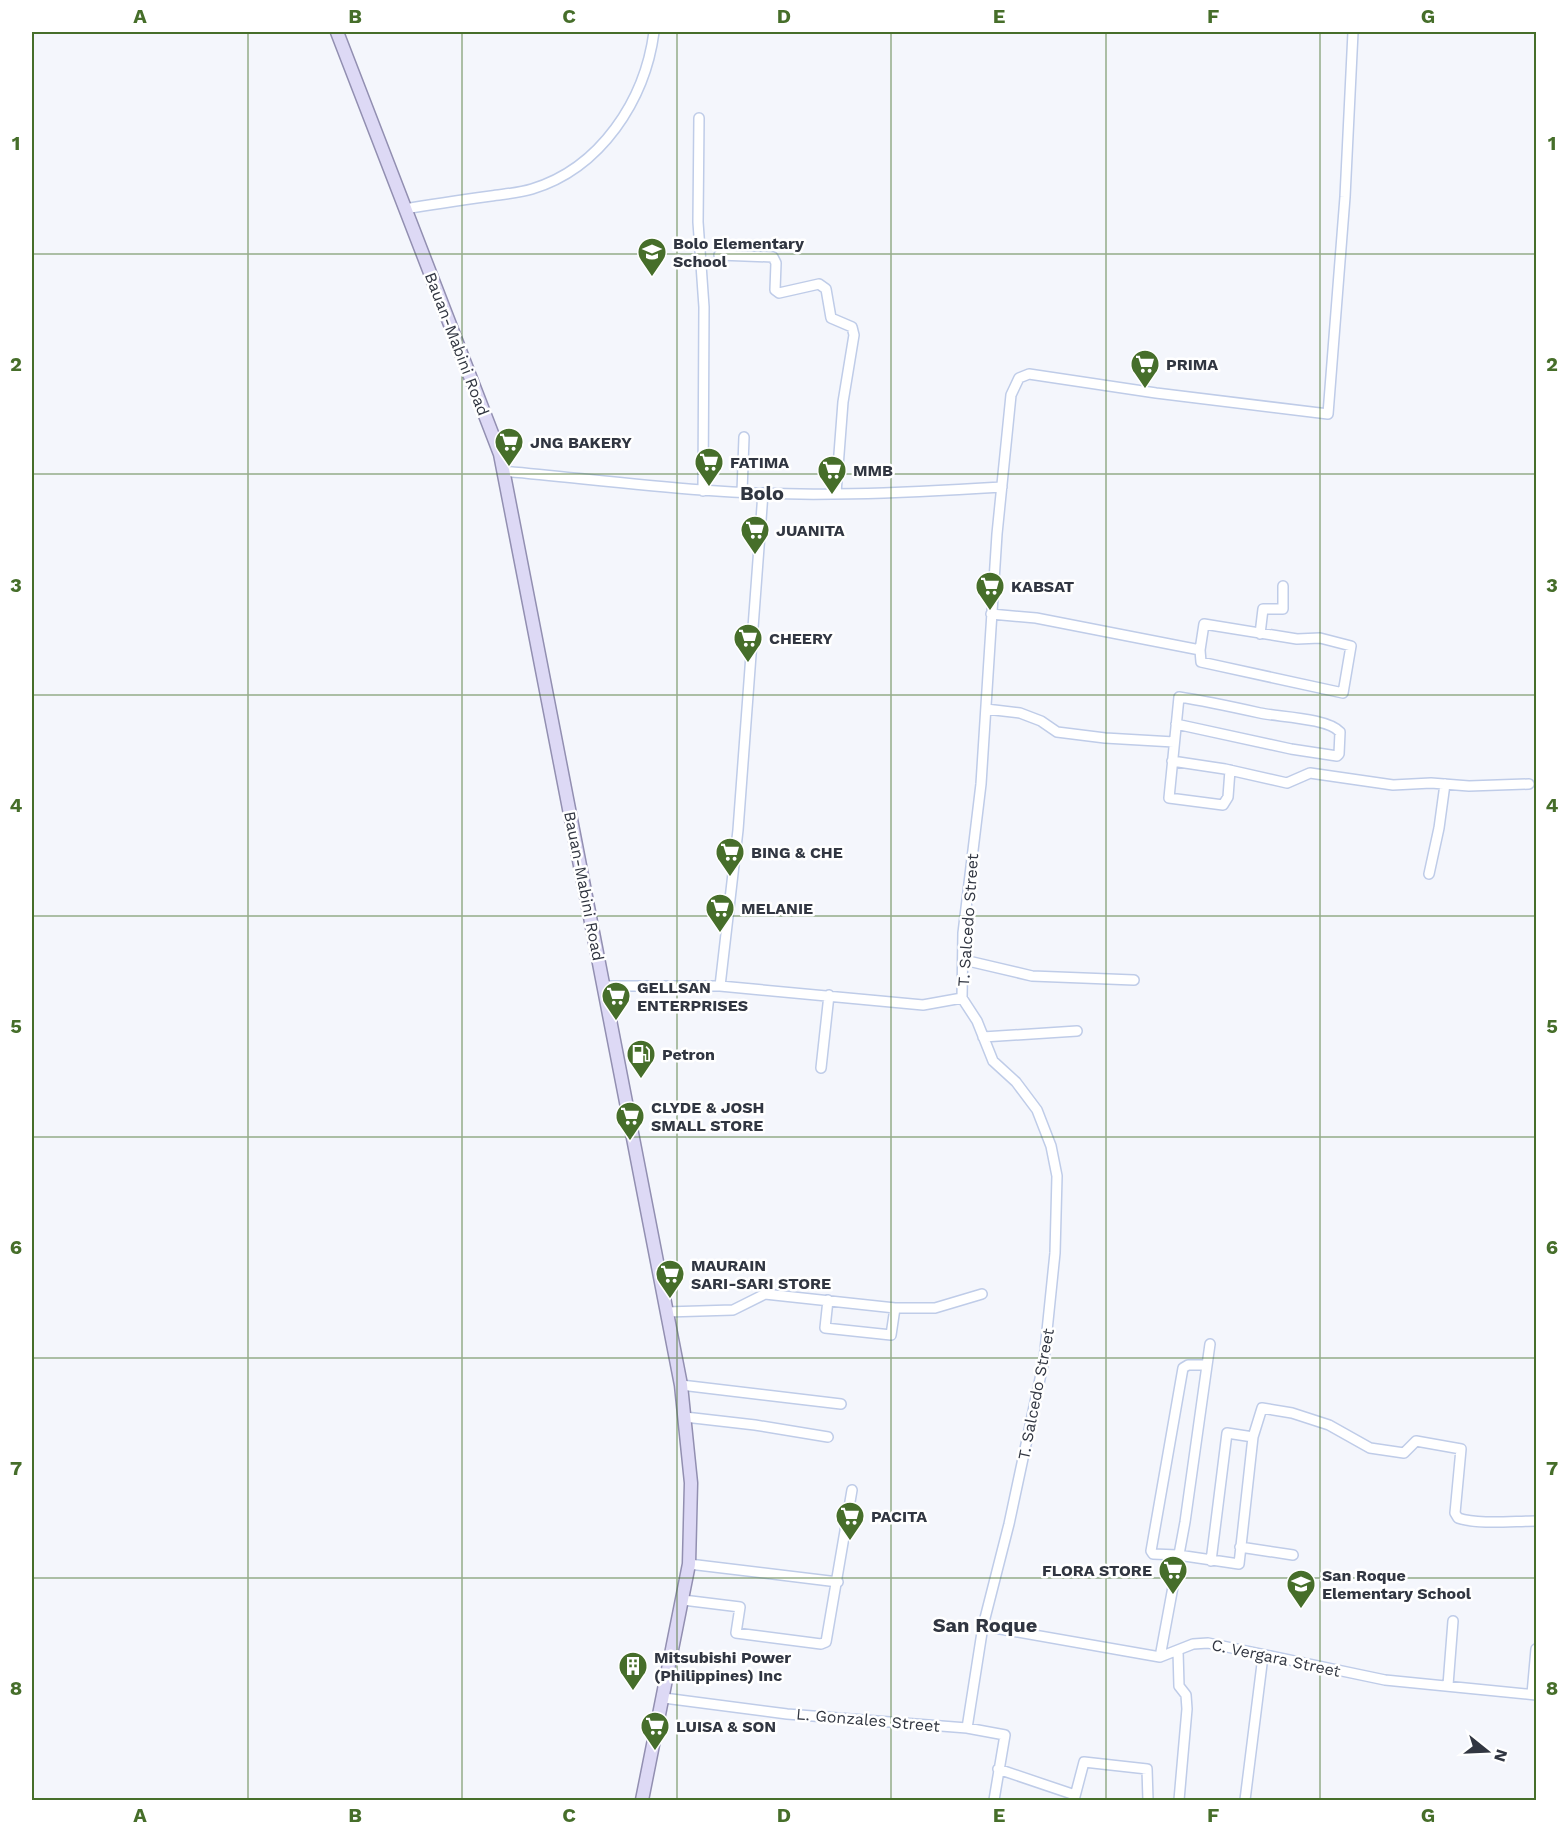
<svg xmlns="http://www.w3.org/2000/svg" width="1568" height="1832" viewBox="0 0 1568 1832" font-family="'Work Sans',sans-serif">
<rect width="100%" height="100%" fill="#f4f6fc"/>
<g fill="none" stroke-linecap="round" stroke-linejoin="round">
<!-- minor casing -->
<g stroke="#bfcce8" stroke-width="12">
<path id="minor" d="M699,118l-1,104 6,85 -1,184
M405,209c29,-5 57,-9 86,-13 13,-2 28,-3 41,-7 69,-21 113,-89 122,-157
M719,255l54,2 3,6 -1,27 4,3 40,-9 7,5 5,29 21,9 2,8 -11,67 -7,91
M503,471c66,6 133,14 199,19 97,8 203,3 300,-3
M742,492l2,-55
M991,614l45,4 164,32 1,12 142,31 8,-47 -31,-8 -23,1 -93,-15 -4,26
M1260,634l3,-25h20v-23
M986,709l34,4 21,8 16,11 48,6 69,4
M1176,724l115,25 46,7 2,-2 1,-22c-12,-14 -61,-15 -80,-19 -27,-6 -54,-12 -81,-16l-10,101 54,7 5,-8 2,-27
M1172,761l53,8 62,14 23,-10 83,12 38,-2 38,3 60,-2
M1429,874l10,-46 6,-44
M964,960l68,16 102,4
M603,986h117l203,19 39,-7
M720,986l18,-156 25,-337
M983,1037l94,-6
M821,1068l8,-73
M828,1300l-3,28 66,7 4,-27
M666,1312l67,-2 32,-16 130,14h40l47,-14
M1207,1365h-19l-5,3 -32,183 2,3 25,1 61,9 14,-127 9,-29 30,5 37,12 41,23 34,5 12,-12 45,8 -6,64 3,5c21,7 55,3 78,3
M681,1385l160,19
M685,1417l70,8 73,12
M1240,1547l53,8
M1211,1561l16,-128 26,4
M689,1564l149,18
M683,1600l57,7 -4,26 85,11 5,-2 26,-152
M983,1626l177,31 33,-13 15,-1 177,37 151,15
M1178,1651l1,35 7,9 1,14 -8,91
M1160,1657l25,-135 25,-178
M1448,1685l5,-64
M1532,1694l4,-45
M664,1698l123,16 180,14 38,7 -11,65
M967,1728l16,-102 26,-102 35,-164 11,-107 2,-77 -6,-30 -14,-36 -21,-28 -23,-21 -16,-40 -15,-23 1,-65 18,-149 16,-250 14,-139 8,-17 10,-4 127,19 172,21 17,-217 8,-165
M998,1769l77,26
M1074,1800l10,-38 63,7 1,31
M1245,1800l18,-144"/>
</g>
<!-- major casing -->
<g stroke="#928fb1" stroke-width="15">
<path id="major" d="M337,32l163,422 181,931 10,98 -2,81 -47,236"/>
</g>
<!-- minor -->
<use href="#minor" stroke="#fff" stroke-width="9"/>
<!-- major -->
<use href="#major" stroke="#ddd9f5" stroke-width="12"/>
</g>
<!-- grid -->
<path fill="none" stroke="#466e2a" stroke-width="1.5" stroke-opacity="0.55" d="M248,32v1768M462,32v1768M677,32v1768M891,32v1768M1106,32v1768M1320,32v1768M32,254h1504M32,474h1504M32,695h1504M32,916h1504M32,1137h1504M32,1358h1504M32,1578h1504"/>
<!-- icons -->
<defs>
<g id="school-pin" transform="scale(1.5)"><path d="M0 17L-7.5 6A9.5 9.5 0 1 1 7.5 6Z" fill="#466e2a" stroke="#fff"/><path d="M0-5L7-2L0 1L-7-2ZM-4 1L0 2.5L4 1V4Q0 6-4 4Z" fill="#fff"/></g>
<g id="supermarket-pin" transform="scale(1.5)"><path d="M0 17L-7.5 6A9.5 9.5 0 1 1 7.5 6Z" fill="#466e2a" stroke="#fff"/><path d="M-6-5.5h2.5l.6 2H6L4.5 2H-2.5L-4.4-4H-6ZM-1.5 3.2a1.3 1.3 0 1 0 .1 0ZM3 3.2a1.3 1.3 0 1 0 .1 0Z" fill="#fff"/></g>
<g id="fuel-pin" transform="scale(1.5)"><path d="M0 17L-7.5 6A9.5 9.5 0 1 1 7.5 6Z" fill="#466e2a" stroke="#fff"/><path d="M-5.5-6h7V0h2V4h1.3V-2.5L3-4.5l.8-.8L6-3V5H2.5V1h-1V6h-7ZM-4.2-4.7v3.2H.2V-4.7Z" fill="#fff"/></g>
<g id="building-pin" transform="scale(1.5)"><path d="M0 17L-7.5 6A9.5 9.5 0 1 1 7.5 6Z" fill="#466e2a" stroke="#fff"/><path d="M-4-6H4V6H1V3H-1V6H-4ZM-2.5-4.3h1.7v1.8h-1.7ZM.8-4.3h1.7v1.8H.8ZM-2.5-1h1.7V.8h-1.7ZM.8-1h1.7V.8H.8Z" fill="#fff"/></g>
</defs>
<g fill-rule="evenodd">
<use href="#school-pin" x="652" y="252"/>
<use href="#supermarket-pin" x="1145" y="364"/>
<use href="#supermarket-pin" x="509" y="442"/>
<use href="#supermarket-pin" x="709" y="462"/>
<use href="#supermarket-pin" x="832" y="470"/>
<use href="#supermarket-pin" x="755" y="530"/>
<use href="#supermarket-pin" x="990" y="586"/>
<use href="#supermarket-pin" x="748" y="638"/>
<use href="#supermarket-pin" x="730" y="852"/>
<use href="#supermarket-pin" x="720" y="908"/>
<use href="#supermarket-pin" x="616" y="996"/>
<use href="#fuel-pin" x="641" y="1054"/>
<use href="#supermarket-pin" x="630" y="1116"/>
<use href="#supermarket-pin" x="670" y="1274"/>
<use href="#supermarket-pin" x="850" y="1516"/>
<use href="#supermarket-pin" x="1173" y="1570"/>
<use href="#school-pin" x="1301" y="1584"/>
<use href="#building-pin" x="633" y="1666"/>
<use href="#supermarket-pin" x="655" y="1726"/>
</g>
<g text-anchor="middle" dominant-baseline="central" stroke-width="5" stroke-linejoin="round" paint-order="stroke">
<!-- poi labels -->
<g font-size="16" font-weight="bold" fill="#313641" stroke="#fff" text-anchor="start">
<text x="673" y="243">Bolo Elementary<tspan x="673" dy="18">School</tspan></text>
<text x="1166" y="364">PRIMA</text>
<text x="530" y="442">JNG BAKERY</text>
<text x="730" y="462">FATIMA</text>
<text x="853" y="470">MMB</text>
<text x="776" y="530">JUANITA</text>
<text x="1011" y="586">KABSAT</text>
<text x="769" y="638">CHEERY</text>
<text x="751" y="852">BING &amp; CHE</text>
<text x="741" y="908">MELANIE</text>
<text x="637" y="987">GELLSAN<tspan x="637" dy="18">ENTERPRISES</tspan></text>
<text x="662" y="1054">Petron</text>
<text x="651" y="1107">CLYDE &amp; JOSH<tspan x="651" dy="18">SMALL STORE</tspan></text>
<text x="691" y="1265">MAURAIN<tspan x="691" dy="18">SARI-SARI STORE</tspan></text>
<text x="871" y="1516">PACITA</text>
<text x="1152" y="1570" text-anchor="end">FLORA STORE</text>
<text x="1322" y="1575">San Roque<tspan x="1322" dy="18">Elementary School</tspan></text>
<text x="654" y="1657">Mitsubishi Power<tspan x="654" dy="18">(Philippines) Inc</tspan></text>
<text x="676" y="1726">LUISA &amp; SON</text>
</g>
<!-- street labels -->
<g font-size="16" fill="#313641" stroke="#fff">
<text transform="translate(457 344) rotate(69)">Bauan-Mabini Road</text>
<text transform="translate(584 886) rotate(79)">Bauan-Mabini Road</text>
<text transform="translate(968 920) rotate(-86)">T. Salcedo Street</text>
<text transform="translate(1036 1394) rotate(-79)">T. Salcedo Street</text>
<text transform="translate(1276 1658) rotate(12)">C. Vergara Street</text>
<text transform="translate(868 1720) rotate(5)">L. Gonzales Street</text>
</g>
<!-- quarter labels -->
<g font-size="20" font-weight="bold" fill="#313641" stroke="#fff">
<text x="762" y="493">Bolo</text>
<text x="985" y="1625">San Roque</text>
</g>
</g>
<!-- border -->
<rect width="1568" height="1832" fill="none" stroke="#ffffff" stroke-width="66"/>
<!-- north arrow -->
<g transform="translate(1487 1751) rotate(108)" stroke="#ffffff" stroke-width="4.5" paint-order="stroke">
<path d="M0-4.5L10 22L0 15L-10 22Z" fill="#313641"/>
<text y="-9" font-size="16" font-weight="bold" text-anchor="middle" fill="#313641">N</text>
</g>
<rect x="33" y="33" width="1502" height="1766" fill="none" stroke="#466e2a" stroke-width="2"/>
<g font-size="20" text-anchor="middle" font-weight="bold" fill="#466e2a">
<text x="140" y="23">A</text>
<text x="355" y="23">B</text>
<text x="569" y="23">C</text>
<text x="784" y="23">D</text>
<text x="999" y="23">E</text>
<text x="1213" y="23">F</text>
<text x="1428" y="23">G</text>
<text x="16" y="150">1</text>
<text x="1552" y="150">1</text>
<text x="16" y="371">2</text>
<text x="1552" y="371">2</text>
<text x="16" y="592">3</text>
<text x="1552" y="592">3</text>
<text x="16" y="812">4</text>
<text x="1552" y="812">4</text>
<text x="16" y="1033">5</text>
<text x="1552" y="1033">5</text>
<text x="16" y="1254">6</text>
<text x="1552" y="1254">6</text>
<text x="16" y="1475">7</text>
<text x="1552" y="1475">7</text>
<text x="16" y="1695">8</text>
<text x="1552" y="1695">8</text>
<text x="140" y="1822">A</text>
<text x="355" y="1822">B</text>
<text x="569" y="1822">C</text>
<text x="784" y="1822">D</text>
<text x="999" y="1822">E</text>
<text x="1213" y="1822">F</text>
<text x="1428" y="1822">G</text>
</g>
</svg>
